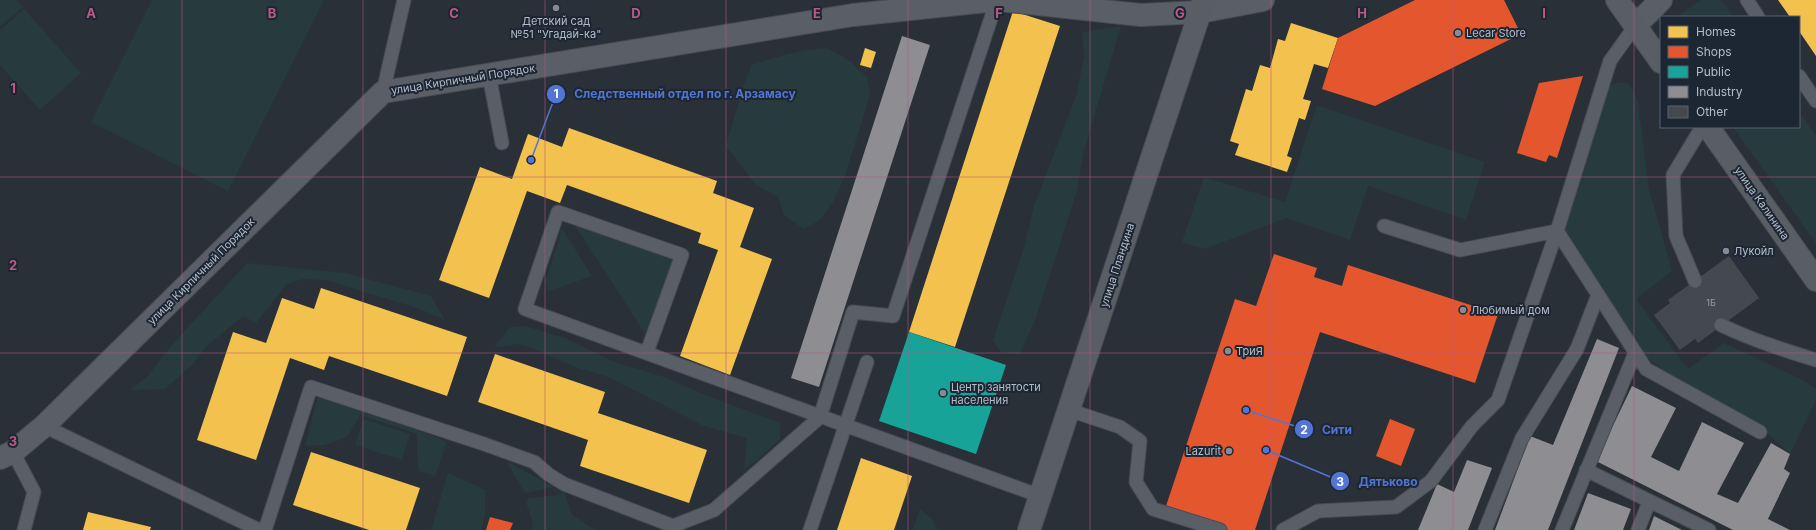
<svg xmlns="http://www.w3.org/2000/svg" width="1816" height="530" viewBox="0 0 1816 530" font-family="Inter,sans-serif">
<rect width="100%" height="100%" fill="#2a3038"/>
<!-- green -->
<path fill="#273a3e" d="M0,0h17l6,7 -23,20z
M152,0h172l-96,191 -137,-69z
M1701,0h20l12,17h-56z
M24,9l57,64 -41,37 -40,-45v-35z
M1121,26l-37,125 -8,43 -40,124 -17,37 -18,-3 -8,-11 31,-93 10,-42 42,-110 8,-39 -2,-25z
M827,48l23,13 17,16 3,18 -25,81 -12,26 -13,18 -16,9 -20,-14 -6,-18 -22,-12 -30,-39 18,-62 8,-19c25,-9 49,-15 75,-17z
M1616,83h11l6,7 5,12 11,87 23,82 -36,28 52,70 36,-26 79,37 13,9v11l-26,54 -33,-31 -80,-41 -34,-28 -82,-123 46,-143z
M1317,105l168,57 -19,58 -98,-34 -18,54 -64,-22 -81,31 -23,-7 22,-65 81,25z
M1799,112l17,24v107l-83,-116h66z
M571,219l103,37 -27,81z
M562,228l30,48 -43,15 -4,-8z
M247,263l98,10 86,23 14,24 -25,-11 -94,-29 -23,-1 -16,5 -31,39 -13,-7 -36,30 -15,19 -27,24 -35,1 17,-13 23,-30z
M525,326l40,12 50,24 49,15 46,20 70,26v16l-24,22 -12,7 3,-30 -43,-12 -98,-50 -28,-8 -44,-19 -16,-5 -24,4 16,-21z
M318,395c43,17 87,28 129,47l-12,34 -16,-5 -2,-16v-21l-57,-19 -13,22 -22,8 -20,1z
M364,419l46,15 -8,26 -47,-15z
M506,461l48,26 -29,6z
M448,473l37,17v26l-4,14h-50z
M564,491l8,24 23,15h-64l2,-7 -7,-21 3,-4 28,-3z
M920,509l12,10 6,11h-25z"/>
<!-- homes -->
<path fill="#f2c14e" d="M1778,0h38v56l-17,-25v-14h-9z
M1013,11l47,15 -105,321 -46,-15z
M1291,23l47,15 -10,30 -14,-4 -11,35 8,2 -6,19 -6,-2 -12,38 5,2 -5,14 -52,-17 4,-11 -9,-3 16,-52 6,2 8,-26 10,3 8,-29 7,2z
M865,48l11,4 -5,16 -11,-3z
M569,128l148,53 -4,12 41,15 -14,39 32,12 -42,116 -50,-19 38,-106 -20,-7 3,-10 -134,-48 -7,18 -33,-12 -38,107 -50,-18 41,-113 32,12 16,-45 34,13z
M321,288l146,49 -20,59 -118,-40 -5,14 -34,-12 -34,102 -59,-20 36,-108 33,11 16,-45 32,11z
M495,354l110,38 -7,21 109,37 -18,53 -109,-37 8,-26 -110,-38z
M311,452l109,36 -14,42h-37l-76,-25z
M861,458l51,18 -18,54h-57z
M88,512l63,15 -1,3h-67z"/>
<!-- shops -->
<path fill="#e4572e" d="M1415,0h89l17,34 -146,72 -53,-17 16,-51z
M1583,76l-26,82 -8,-3 -3,7 -29,-9 22,-70z
M1274,254l43,14 -3,9 28,9 6,-21 150,49 -23,69 -155,-51 -65,198h-26l-64,-21 70,-210 21,7z
M1390,419l25,10 -14,37 -25,-10z
M490,517l23,6 -3,7h-24z"/>
<!-- public -->
<path fill="#17a398" d="M909,332l97,33 -30,89 -97,-33z"/>
<!-- industry -->
<path fill="#8d8d92" d="M902,36l28,9 -111,342 -28,-9z
M1597,339l22,9 -71,182h-53l35,-94 23,9z
M1632,386l44,22 -25,49 28,14 23,-49 42,21 -27,51 21,9 33,-60 19,11 -6,15 6,4 -22,46 22,11h-57l-137,-69z
M1467,460l25,8 -24,62h-50l19,-46 17,8z
M1588,493l43,16 -8,21h-49z
M1654,516l28,14h-33z"/>
<!-- building -->
<path fill="#444950" d="M1729,256l30,42 -61,45 -3,-4 -15,11 -26,-35 16,-12 -2,-3z"/>
<g fill="none" stroke-linecap="round" stroke-linejoin="round">
<!-- lane casing -->
<g stroke="#484c53" stroke-width="15">
<path id="lane" d="M1747,0l11,17
M1635,26l-25,35 -53,170 89,138 114,63
M489,75l13,68
M1799,76l17,25
M383,92l21,-92
M1384,226l76,24 97,-19
M1695,281l-19,-45 -3,-61 29,-48
M1721,325c31,15 63,25 95,35
M647,352l35,-97 -124,-43 -33,97 515,187
M1069,410l51,17 20,14 -4,41 17,27 67,21
M44,426l215,104
M13,452l21,40 -10,38
M1586,470l123,60
M265,530l46,-143 173,57 50,18 14,12 16,10 109,42 41,-16 106,-93 33,-105 40,4 104,-316
M810,530l57,-168
M1283,530l35,-19 78,-4 35,-26 41,-55 26,-26 59,-169
M1485,530l37,-92 55,-89 21,-54
M1562,530l73,-177
M1638,530l11,-28"/>
</g>
<!-- street casing -->
<g stroke="#484c53" stroke-width="24">
<path id="street" d="M999,0l142,15 59,-3 63,-12
M1635,26l26,-26
M0,458l13,-6 31,-26 339,-334 470,-77 143,-15"/>
</g>
<!-- secondary casing -->
<g stroke="#484c53" stroke-width="24">
<path id="secondary" d="M1617,0l44,62
M1708,127l108,153
M1029,530l175,-530"/>
</g>
<!-- lane -->
<use href="#lane" stroke="#5a5e66" stroke-width="13"/>
<!-- street -->
<use href="#street" stroke="#5a5e66" stroke-width="22"/>
<!-- secondary -->
<use href="#secondary" stroke="#595d64" stroke-width="22"/>
</g>
<!-- grid -->
<path fill="none" stroke="#bc5a87" stroke-width="1" stroke-opacity="0.55" d="M182,0v530M363,0v530M545,0v530M726,0v530M908,0v530M1090,0v530M1271,0v530M1453,0v530M1634,0v530M0,177h1816M0,353h1816"/>
<!-- markers -->
<g fill="#848b96" stroke="#1d2633" stroke-width="1.5">
<circle cx="556" cy="8" r="4"/>
<circle cx="1458" cy="33" r="4"/>
<circle cx="1726" cy="251" r="4"/>
<circle cx="1463" cy="310" r="4"/>
<circle cx="1228" cy="351" r="4"/>
<circle cx="943" cy="393" r="4"/>
<circle cx="1229" cy="451" r="4"/>
</g>
<g text-anchor="middle" dominant-baseline="central" stroke-width="4" stroke-linejoin="round" paint-order="stroke">
<!-- number labels -->
<g font-size="9" fill="#989fab">
<text x="1711" y="302">1Б</text>
</g>
<!-- poi labels -->
<g font-size="11" fill="#b4bcc9" stroke="#1d2633" text-anchor="start">
<text x="556" y="21" text-anchor="middle">Детский сад<tspan x="556" dy="13">№51 "Угадай-ка"</tspan></text>
<text x="1466" y="33">Lecar Store</text>
<text x="1734" y="251">Лукойл</text>
<text x="1471" y="310">Любимый дом</text>
<text x="1236" y="351">ТриЯ</text>
<text x="951" y="387">Центр занятости<tspan x="951" dy="13">населения</tspan></text>
<text x="1221" y="451" text-anchor="end">Lazurit</text>
</g>
<!-- street labels -->
<g font-size="11" fill="#b4bcc9" stroke="#1d2633">
<text transform="translate(463 79) rotate(-9)">улица Кирпичный Порядок</text>
<text transform="translate(1762 203) rotate(55)">улица Калинина</text>
<text transform="translate(1117 265) rotate(-72)">улица Пландина</text>
<text transform="translate(201 271) rotate(-45)">улица Кирпичный Порядок</text>
</g>
</g>
<g font-size="13" text-anchor="middle" font-weight="bold" fill="#bc5a87" stroke="#1d2633" stroke-width="4" stroke-linejoin="round" paint-order="stroke">
<text x="91" y="18">A</text>
<text x="272" y="18">B</text>
<text x="454" y="18">C</text>
<text x="636" y="18">D</text>
<text x="817" y="18">E</text>
<text x="999" y="18">F</text>
<text x="1180" y="18">G</text>
<text x="1362" y="18">H</text>
<text x="1544" y="18">I</text>
<text x="13" y="93">1</text>
<text x="13" y="270">2</text>
<text x="13" y="446">3</text>
</g>
<!-- callouts -->
<path fill="none" stroke="#5274d3" stroke-width="1.5" d="M531 160L556 94M1246 410L1304 429M1266 450L1340 481"/>
<g fill="#5274d3" stroke="#1d2633" stroke-width="1.5">
<circle cx="531" cy="160" r="4"/>
<circle cx="1246" cy="410" r="4"/>
<circle cx="1266" cy="450" r="4"/>
<circle cx="556" cy="94" r="10"/>
<circle cx="1304" cy="429" r="10"/>
<circle cx="1340" cy="481" r="10"/>
</g>
<g font-size="12" text-anchor="middle" font-weight="bold" fill="#fff">
<text x="556" y="98">1</text>
<text x="1304" y="434">2</text>
<text x="1340" y="486">3</text>
</g>
<g font-size="12" text-anchor="middle" font-weight="bold" fill="#5274d3" stroke="#1d2633" stroke-width="4" stroke-linejoin="round" paint-order="stroke">
<text x="685" y="98">Следственный отдел по г. Арзамасу</text>
<text x="1337" y="434">Сити</text>
<text x="1388" y="486">Дятьково</text>
</g>
<!-- legend -->
<rect x="1660" y="16" width="140" height="112" fill="#1d2633" stroke="#59626f"/>
<rect x="1668" y="26" width="20" height="12" fill="#f2c14e" stroke="#59626f"/>
<text x="1696" y="36" font-size="12" fill="#b4bcc9">Homes</text>
<rect x="1668" y="46" width="20" height="12" fill="#e4572e" stroke="#59626f"/>
<text x="1696" y="56" font-size="12" fill="#b4bcc9">Shops</text>
<rect x="1668" y="66" width="20" height="12" fill="#17a398" stroke="#59626f"/>
<text x="1696" y="76" font-size="12" fill="#b4bcc9">Public</text>
<rect x="1668" y="86" width="20" height="12" fill="#8d8d92" stroke="#59626f"/>
<text x="1696" y="96" font-size="12" fill="#b4bcc9">Industry</text>
<rect x="1668" y="106" width="20" height="12" fill="#444950" stroke="#59626f"/>
<text x="1696" y="116" font-size="12" fill="#b4bcc9">Other</text>
</svg>
